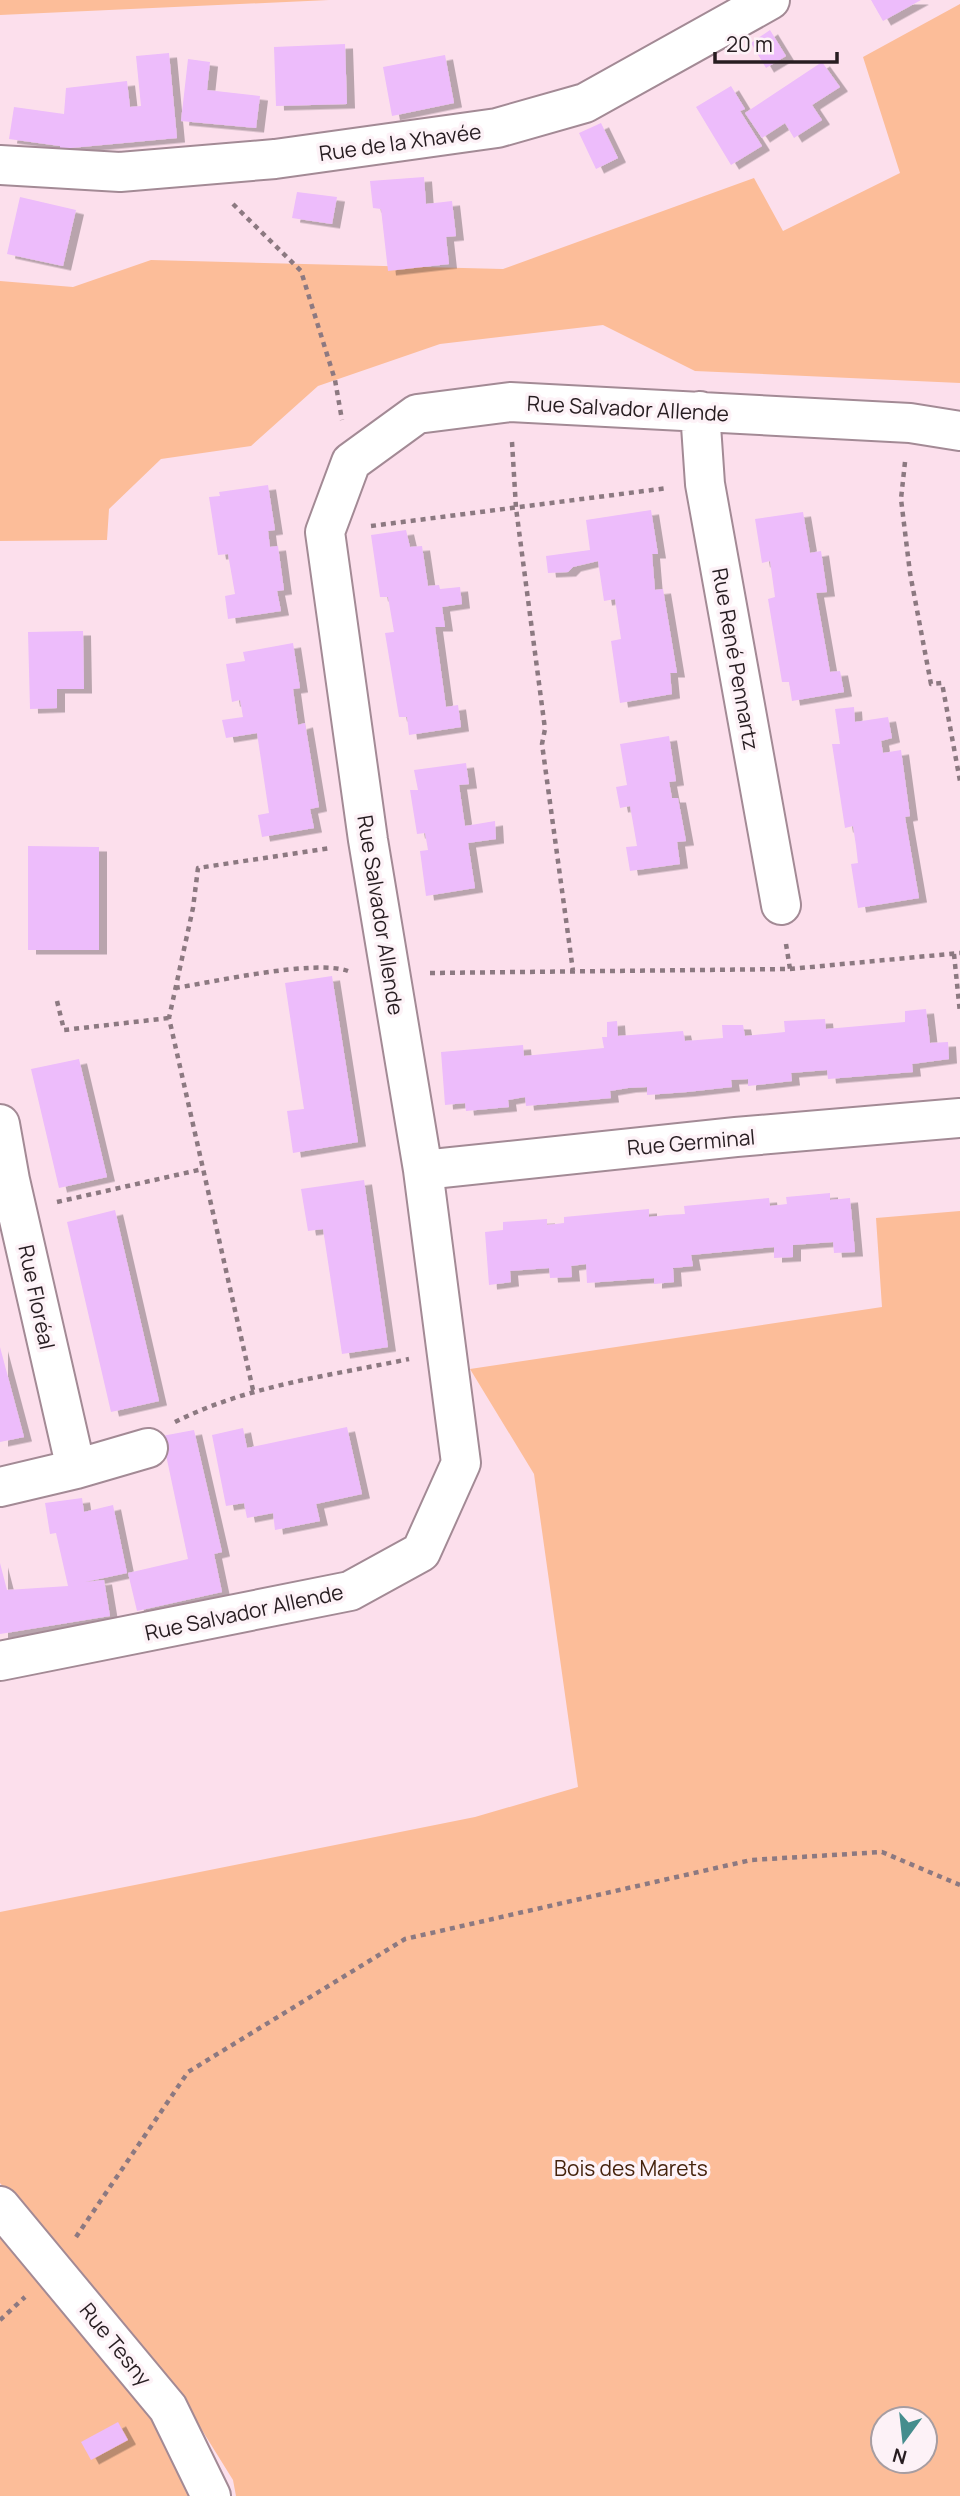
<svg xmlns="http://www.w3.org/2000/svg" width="960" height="2496" viewBox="0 0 960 2496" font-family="Manrope,sans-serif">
<defs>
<filter id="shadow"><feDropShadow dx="8" dy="4.5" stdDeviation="0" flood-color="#0004"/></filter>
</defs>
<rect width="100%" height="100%" fill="#fcdfec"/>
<!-- green -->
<path fill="#fcbd99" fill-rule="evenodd" d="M0,0h329l-329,15z
M960,4v379l-265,-12 -92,-46 -163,19 -122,42 -67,60 -90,13 -52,50 -2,31 -107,1v-260l73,6 78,-27 352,9 251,-91 29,53 117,-58 -37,-116z
M960,1211v1285h-724l-3,-16 -51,-82 -182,-215v-271l475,-95 103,-30 -44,-313 -64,-105 412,-62 -6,-89zM883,2419h42v42h-42z
M0,2228l154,186 44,82h-198z"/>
<!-- building -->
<path fill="#edbcfb" filter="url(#shadow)" d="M871,0h50l-38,21z
M770,30l16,26 -20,12 -15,-25z
M345,44l2,60 -71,2 -2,-59z
M169,53l8,85 -117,11v-3l-51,-7 5,-32 50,7 2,-26 61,-7 3,26 11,-1 -5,-50z
M445,55l9,48 -62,13 -9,-49z
M188,59l22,3 -3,28 53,6 -4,32 -75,-7z
M822,62l18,25 -28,18 10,15 -28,18 -9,-15 -23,15 -17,-25z
M731,86l14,23 -5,2 22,35 -31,19 -35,-58z
M601,123l17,35 -22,11 -17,-36z
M424,177l2,27 26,-3 4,35 -10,1 3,27 -61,7 -7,-62 -8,-1 -3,-27z
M297,192l40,5 -5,27 -40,-6z
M20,197l56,13 -13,56 -56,-12z
M268,485l7,45 -7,1 2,16 8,-1 6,44 -7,1 4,20 -53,8 -3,-23 10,-2 -7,-40 -10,1 -9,-58 11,-1 -1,-4z
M651,510l7,44h-6l3,36 8,-1 14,84h-7l2,21 -52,9 -9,-62 10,-2 -6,-40 -11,2 -6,-40 -25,6 -5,5 -20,1 -2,-17 44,-6 -4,-30z
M803,512l7,41 11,-2 6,41 -11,1 14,79 10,-1 4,21 -52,9 -3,-19h-7l-14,-83 7,-2 -5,-36 -8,2 -7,-44z
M406,530l4,17 12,-1 6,40 11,-1 1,4 20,-2 2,17 -20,3 3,20h-10l11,80 12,-2 3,22 -52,8 -2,-18h-8l-14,-84 9,-1 -6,-35h-8l-9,-62z
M83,631l1,58h-27v19l-27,1 -2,-77z
M293,643l7,45 -7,1 5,36 7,-2 14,84 -9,2 4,19 -52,9 -4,-22 11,-2 -12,-80 -31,5 -4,-18 21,-3 -3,-17 -8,2 -6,-38 19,-3 -2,-9z
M854,707l1,15 33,-5 4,21 -11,3 2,12 18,-3 9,66 -5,1 14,81 -61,10 -7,-44 7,-1 -2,-17 -3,-20 -8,2 -13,-84h8l-5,-35z
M669,736l7,45 -7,1 3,16h6l8,43 -9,1 3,22 -50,7 -4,-24 11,-1 -7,-40 -10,2 -4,-21 11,-2 -7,-41z
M466,763l3,21 -10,1 6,41 30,-5 1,18 -28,4 7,45 -49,8 -6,-45 8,-1 -3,-17 -8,1 -7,-44h8l-4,-20z
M28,846l71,1v103h-71z
M332,976l26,166 -65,11 -6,-42 17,-2 -19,-126z
M926,1009l4,34 18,-1 1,17 -37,5 1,8 -85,7 -1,-9 -36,3 1,8 -44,5v-7l-17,1 1,7 -45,5 -40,3v-8l-19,1 -18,3 1,7 -85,8 -1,-9 -17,3 1,7 -43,4 -1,-8 -20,2 -4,-53 82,-7 1,11 80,-8 -2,-11h5v-15l10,-1 1,15 65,-5 2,10 38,-3 -1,-13h21l2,11 40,-4 -1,-11 41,-2 1,10 79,-7v-11z
M79,1059l28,118 -48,11 -28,-119z
M364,1180l24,167 -46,7 -19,-125 -15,2 -7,-42z
M830,1193v7l20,-2 5,54 -21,1 -1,-11 -40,3v12l-19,1v-11l-83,8 2,11 -20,2 1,14 -20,2v-6l-67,5 -1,-19 -15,2 1,11 -22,1 -1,-10 -39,3 1,11 -22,3 -4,-53 18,-2v-8l44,-3v6l17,-2v-6l85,-8v8l18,-2 18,-1 -1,-8 85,-8 1,8 17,-2 -1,-7z
M115,1210l44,191 -48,11 -44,-190z
M0,1347l24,90 -24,5z
M347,1427l15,67 -46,10 4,17 -45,9 -2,-17 -26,5 -3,-15 -18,3 -14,-71 31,-7 4,20z
M194,1430l28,122 -8,2 8,38 -85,19 -9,-38 60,-14 -26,-123z
M82,1498l2,14 29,-7 14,68 -42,9 19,-2 6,36 -110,18v-71l7,27 61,-4 -12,-53 -6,1 -5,-31z
M118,2422l10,18 -37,20 -10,-18z"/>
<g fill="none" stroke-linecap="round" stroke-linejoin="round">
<!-- minor casing -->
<g stroke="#a38a95" stroke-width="42">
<path id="minor" d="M0,165l120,7 155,-13 222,-31 88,-25 185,-103
M700,411l5,73 76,421
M0,1124l10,56 66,289
M423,1170l313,-33 224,-19
M0,1487l76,-18 72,-21
M0,1661l350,-70 71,-39 40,-89 -38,-293 -55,-330 -43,-308 26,-70 66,-48 93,-12 400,21 50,8
M0,2206l168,202 43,88"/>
</g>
<!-- path -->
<path stroke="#8c7981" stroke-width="4.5" stroke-dasharray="5 5" stroke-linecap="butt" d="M233,204l68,67 34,109 7,40
M512,442l4,66 29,221 -3,15 31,227
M905,462l-4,37 9,74 21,111 11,-1 18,98
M371,526l297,-38
M786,944l4,25
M954,954l6,59
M430,973l360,-4 170,-16
M175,988c39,-6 139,-29 173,-17
M57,1001l7,29 105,-12
M57,1202l146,-33
M253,1390l-84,-372 24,-110 5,-40 132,-20
M175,1422c74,-37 154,-46 234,-63
M76,2237l112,-165 217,-133 346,-79 131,-8 78,33
M0,2320l25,-23"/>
<!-- minor -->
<use href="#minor" stroke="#fff" stroke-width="38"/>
</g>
<g text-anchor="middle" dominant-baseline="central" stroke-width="7" stroke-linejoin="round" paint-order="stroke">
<!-- street labels -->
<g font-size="21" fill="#271d21" stroke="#fdf2f7">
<text transform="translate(400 142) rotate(-8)">Rue de la Xhavée</text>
<text transform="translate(628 408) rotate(3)">Rue Salvador Allende</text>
<text transform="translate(736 659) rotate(80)">Rue René Pennartz</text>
<text transform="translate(381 915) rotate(81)">Rue Salvador Allende</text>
<text transform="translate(691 1142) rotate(-5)">Rue Germinal</text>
<text transform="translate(37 1297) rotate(78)">Rue Floréal</text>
<text transform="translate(244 1612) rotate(-12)">Rue Salvador Allende</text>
<text transform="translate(116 2344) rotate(51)">Rue Tesny</text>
</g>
<!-- park labels -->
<g font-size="21" fill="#45230d" stroke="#fdf2f7">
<text x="631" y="2168">Bois des Marets</text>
</g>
</g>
<!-- north arrow -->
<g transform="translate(904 2440) rotate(195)"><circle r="33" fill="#fdf2f7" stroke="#a79da1" stroke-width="2"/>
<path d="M0-5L12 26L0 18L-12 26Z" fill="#458d8d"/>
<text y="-10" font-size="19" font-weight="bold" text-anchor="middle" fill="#271d21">N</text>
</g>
<!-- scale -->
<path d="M715 52v10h122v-10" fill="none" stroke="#271d21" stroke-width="3.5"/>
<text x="726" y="52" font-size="21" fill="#271d21" stroke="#fdf2f7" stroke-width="5" paint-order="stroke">20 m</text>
</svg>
